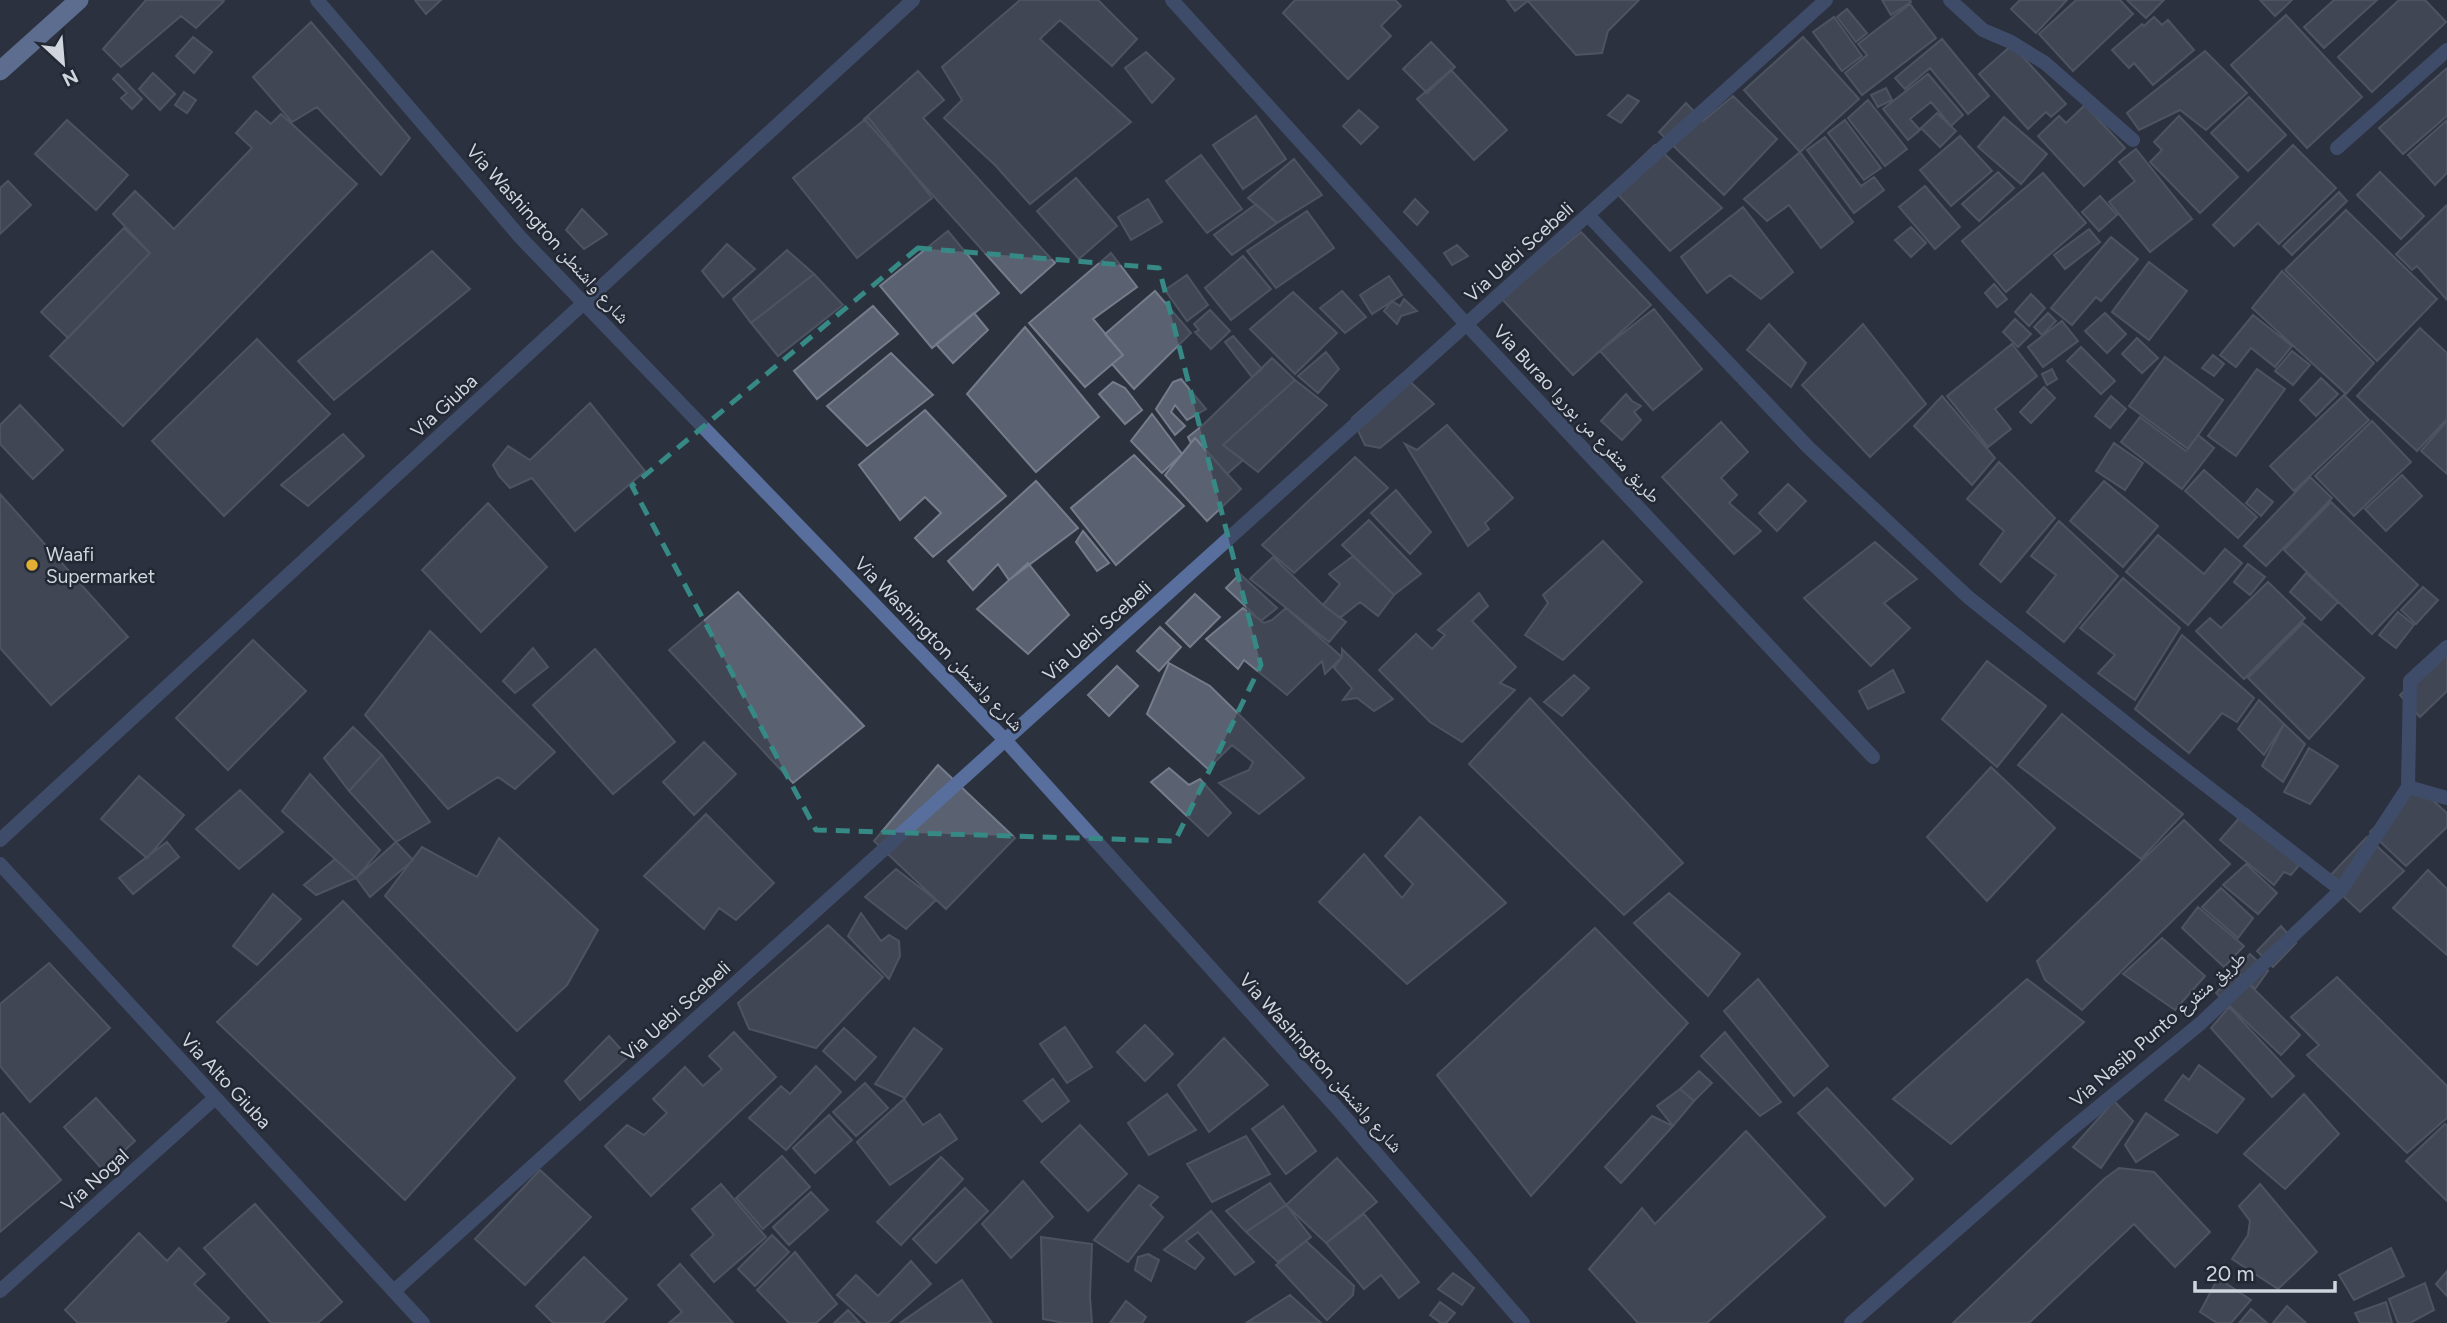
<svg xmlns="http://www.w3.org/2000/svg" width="2447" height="1323" viewBox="0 0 2447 1323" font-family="Figtree,'Noto Naskh Arabic',sans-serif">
<rect width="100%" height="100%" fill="#2b323e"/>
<!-- building -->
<path fill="#5a6170" stroke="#757d8c" stroke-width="2" d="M146,0h77l1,1 -28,27 -15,-12 -60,51 -18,-18z
M415,0h26l-15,14z
M1020,0h78l39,39 -25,27 -52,-46 -20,19 91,83 -101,82 -35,-39 -51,-47 18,-18 -20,-33z
M1295,0h100l6,6 -20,20 10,10 -43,43 -65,-66z
M1507,0h132l-31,31 -6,22 -26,2 -48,-54 -13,10z
M1882,0h28l1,2 -20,13z
M2020,0h47l-31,33 -25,-24z
M2076,0h44l13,14 -60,57 -34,-37z
M2127,0h37l-18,18z
M2260,0h32l-17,16z
M2334,0h43l-53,48 -20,-21z
M2399,0h26l21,22 -74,70 -34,-35z
M1910,4l26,34 -74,57 -17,-22 22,-18 -9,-11z
M1847,9l20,24 -11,9 -19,-25z
M2286,15l76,82 -55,51 -76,-83z
M1834,17l28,39 -20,15 -29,-39z
M2154,17l8,8 6,-5 26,30 -41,35 -19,-22 -5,5 -17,-18 30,-26 2,2z
M311,22l99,116 -29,37 -64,-68 -25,15 -39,-45z
M193,37l19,15 -18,21 -18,-17z
M1803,37l56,62 -59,53 -56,-62z
M1942,39l47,57 -21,18 -38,-46 -25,21 -10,-11z
M1431,42l24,25 -28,26 -24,-24z
M2012,45l54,59 -15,13 -5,-5 -18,17 -49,-55z
M2205,51l42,42 -41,37 -26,-20 -41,20 -12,-17z
M1146,52l28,27 -22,24 -27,-35z
M2447,68v48l-44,38 -24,-26z
M1451,70l56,60 -33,30 -57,-61z
M918,71l26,29 -21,18 132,145 -34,30 -157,-174z
M153,73l22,21 -15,16 -21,-21z
M118,74l24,25 -10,10 -11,-11 6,-5 -14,-14z
M1928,74l35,41 -12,11 -20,-24 -21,17 10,11 -12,10 -25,-31z
M1886,88l6,12 -14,7 -7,-12z
M184,92l12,8 -9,13 -12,-8z
M1628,95l11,6 -18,22 -13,-8z
M1733,96l44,43 -53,56 -65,-63 27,-29 17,18z
M2249,97l37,38 -38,36 -37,-38z
M1868,100l39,49 -22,17 -37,-48z
M2085,105l40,43 -41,38 -46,-50 21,-20 7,7z
M1359,110l19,17 -17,17 -18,-18z
M256,111l15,13 10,-10 76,70 -234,242 -73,-70 100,-103 -37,-39 22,-23 39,38 78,-81 -16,-15z
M1937,113l19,18 -16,16 -19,-19z
M1256,116l30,43 -43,30 -30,-44z
M2179,116l59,61 -38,36 -50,-51 12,-12 -8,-8z
M868,117l64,81 -75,60 -64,-80z
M2004,117l43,37 -26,30 -43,-37z
M67,120l61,55 -32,35 -61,-56z
M1845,120l36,48 -17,12 -36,-47z
M2447,120v53l-12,12 -27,-30z
M1960,136l32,35 -41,35 -31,-36z
M1825,137l36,49 13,-9 10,13 -30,23 -47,-63z
M1655,145l67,63 -52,43 -59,-64z
M2293,145l43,43 -57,56 -21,-21 -24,23 -21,-21z
M2136,149l56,70 -42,33 -41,-50 26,-21 -16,-19z
M1800,152l53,70 -32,26 -32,-43 -22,16 -23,-22z
M1201,155l41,54 -35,24 -41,-52z
M1294,159l28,36 -45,28 -29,-25z
M1998,172l16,16 -35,33 -17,-17z
M2380,172l44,44 -23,23 -44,-44z
M2043,173l43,50 -80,69 -44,-51z
M1076,178l41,48 -38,33 -42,-48z
M8,181l23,24 -31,29v-46z
M1925,186l35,41 -25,22 -36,-42z
M2339,192l8,9 -55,54 -9,-9z
M2100,196l17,19 -18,16 -17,-19z
M1148,199l14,23 -31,18 -13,-23z
M1415,199l13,13 -11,13 -13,-13z
M1256,204l21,19 -45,32 -18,-20z
M2447,205v95l-30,-34 -5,4 -16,-16z
M1743,207l50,65 -32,27 -31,-24 -23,18 -26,-36z
M582,209l25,25 -23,15 -18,-19z
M2346,210l91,89 -60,62 -92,-91z
M1307,211l27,37 -58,40 -29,-37z
M1911,227l15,16 -15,14 -16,-17z
M124,228l26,25 -82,85 -27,-26z
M2089,229l11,13 -35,27 -11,-14z
M948,231l51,62 -67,55 -52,-62z
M1581,232l70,73 -78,70 -72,-77z
M2111,237l27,22 -37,42 -5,-4 -24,28 -21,-17z
M727,244l28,25 -32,28 -21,-26z
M1457,245l11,11 -16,9 -8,-12z
M787,250l27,24 -63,49 -18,-24z
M432,251l38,38 -136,111 -36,-39z
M1111,253l26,34 -44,32 30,36 -38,32 -56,-64z
M1243,256l28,33 -40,31 -26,-32z
M2149,262l38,29 -38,49 -37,-28z
M2282,271l92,92 -28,31 -94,-86z
M814,274l29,31 -65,51 -27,-33z
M1187,275l21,30 -21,16 -22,-31z
M1389,276l13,19 -30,19 -12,-19z
M1994,284l13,15 -10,8 -12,-14z
M1155,291l36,42 -57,56 -22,-25 11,-9 -18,-21z
M1342,291l24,26 -21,16 -25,-25z
M1293,292l44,41 -42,41 -45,-45z
M2031,294l14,14 -16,18 -14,-14z
M1404,299l13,12 -16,5 -4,8 -13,-13 8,-10 8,5z
M873,306l25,28 -81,65 -23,-28z
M1654,309l48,60 -49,41 -53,-59z
M1210,310l20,21 -19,18 -16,-17 4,-2 -5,-6z
M974,313l14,17 -35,33 -17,-19z
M2048,313l8,8 -14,14 -8,-8z
M2105,313l21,21 -19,19 -22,-22z
M2253,315l39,31 -17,21 -24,-19 -15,19 -16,-12z
M2015,319l16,15 -13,13 -15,-15z
M2062,321l16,20 -35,26 -15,-20z
M1769,324l37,39 -15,24 -44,-37z
M1863,324l63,80 -56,53 -68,-72z
M1025,327l74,90 -63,55 -69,-78z
M2420,328l27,25v66l-30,32 -60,-55z
M1233,336l29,33 -10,8 -27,-35z
M2137,338l21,20 -16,15 -20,-19z
M257,339l73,75 -106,102 -72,-75z
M2012,344l25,32 -42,33 16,20 -23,18 -41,-51z
M2081,347l34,34 -14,13 -34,-33z
M2292,351l18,14 -17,20 -18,-14z
M1326,352l13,17 -21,24 -20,-17z
M891,353l42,42 -66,51 -40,-40z
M2213,355l11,9 -10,12 -12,-8z
M2165,357l58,43 -35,49 -59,-43z
M1272,358l23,22 -72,65 20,15 -16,14 -32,-36 -4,5 -3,-6 15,-12z
M2052,369l5,10 -10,6 -5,-11z
M2257,369l28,20 -49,67 -28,-20z
M1402,374l32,30 -54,44 -15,-3 -13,-27z
M2321,378l17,16 -22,22 -16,-16z
M1181,379l25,30 -19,11 -12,-15 -4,7 14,14 -10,9 -19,-26 17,-27z
M1295,380l32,25 -69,67 -35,-27z
M1113,382l12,6 17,22 -17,14 -26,-30z
M2044,387l11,11 -24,25 -11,-11z
M1626,394l6,7 9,5 -7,6 7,8 -19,20 -21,-19z
M2344,395l25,25 -75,71 -24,-25z
M1942,396l53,62 -23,27 -58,-59z
M2111,396l15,13 -16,19 -15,-12z
M590,403l55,68 -70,60 -43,-53 -22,10 -11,-12 -6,-11 15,-19 22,14z
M20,405l43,45 -30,29 -33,-35v-19z
M925,410l81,86 -73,61 -18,-19 26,-25 -16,-16 -25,23 -41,-55z
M1152,414l30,40 -20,19 -31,-32z
M2140,417l46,34 12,-16 16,13 -32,41 -61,-47z
M2372,421l39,41 -57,54 -39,-40z
M2447,421v53l-26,-23z
M1721,422l27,30 -27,26 16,17 -8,8 32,28 -27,23 -72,-77z
M1447,425l66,73 -28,25 4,6 -21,17 -63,-102 12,6z
M343,434l21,22 -56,50 -27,-21z
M1195,438l46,51 -34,32 -42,-46z
M2114,443l29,20 -18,27 -29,-19z
M1134,455l50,51 -68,59 -45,-57z
M1355,457l33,31 -94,85 -32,-28z
M1999,462l56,56 -54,64 -21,-18 24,-33 -37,-32z
M2204,470l53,47 -19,21 -53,-47z
M2402,475l20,21 -36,35 -21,-22z
M2310,477l22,21 -66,68 -22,-20z
M1036,481l42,47 -69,52 -11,-16 -25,26 -25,-29z
M2104,481l54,45 -35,41 -53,-46z
M1788,484l18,17 -29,30 -18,-18z
M2257,489l16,13 -12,14 -15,-13z
M1396,490l35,42 -21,22 -39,-41z
M0,494l128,143 -77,68 -51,-57z
M2331,502l87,83 -46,49 -88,-84z
M488,503l59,64 -66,65 -59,-62z
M1369,520l52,54 -27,21 -52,-50z
M2059,521l59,55 -54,66 -37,-30 29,-37 -25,-19z
M1083,531l26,32 -12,8 -21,-29z
M2158,535l46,39 21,-25 17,14 -54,62 -62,-53z
M1603,541l39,41 -79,78 -38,-25 23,-32 -5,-8z
M1875,542l42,37 -33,24 26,25 -39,38 -67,-68z
M1353,556l41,39 -16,21 -18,-14 -20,16 -17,-13 17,-21 -11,-10z
M1273,557l50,48 23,17 -17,20 -79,-63z
M1028,563l41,52 -41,39 -51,-45z
M2248,564l17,13 -15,18 -16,-13z
M2306,573l32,29 -17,18 -31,-28z
M1240,574l37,34 -16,13 -35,-33z
M2123,578l57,50 -45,72 -37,-27 17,-18 -35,-27z
M2268,582l37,36 -61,61 -48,-48 14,-13 11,10z
M2423,587l15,13 -22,24 -15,-14z
M738,592l126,134 -71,57 -124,-133z
M1479,593l9,13 -16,15 44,46 -16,16 15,7 -53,52 -32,-20 -51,-52 37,-36 16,15 13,-14 -7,-5z
M1195,594l25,23 -30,30 -24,-24z
M1243,608l21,15 8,-3 14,-12 56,49 -17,17 -3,-13 -35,34 -43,-35 -6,9 -32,-30z
M2398,612l16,13 -18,23 -17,-13z
M2303,623l61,55 -55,61 -61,-61z
M1160,627l21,20 -22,24 -22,-20z
M430,631l125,121 -40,37 -17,-12 -50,32 -83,-94z
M2182,635l72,63 -17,24 -15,-9 -33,40 -54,-44z
M253,640l53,51 -78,79 -52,-52z
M533,648l15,19 -33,26 -12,-12z
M595,649l80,93 -62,52 -80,-89z
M1342,649l51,50 -19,12 -17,-13 -14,2 9,-12 -18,-20 8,-11z
M2447,651v40l-27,26 -20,-22z
M1987,661l59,45 -49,61 -55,-48z
M1169,663l41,23 94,92 -45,36 -40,-31 30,-13 4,-8 -21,-17 -24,24 -61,-55z
M1117,666l21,20 -29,30 -21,-21z
M1893,670l11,22 -36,17 -9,-18z
M1574,675l15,13 -27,28 -18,-14z
M1530,698l153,165 -59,52 -155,-151z
M2259,700l25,24 -20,31 -26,-26z
M2062,714l121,100 -42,45 -123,-94z
M2284,724l21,20 -22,38 -21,-16z
M353,727l29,28 -33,36 -25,-33z
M704,742l32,32 -42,41 -31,-33z
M2309,748l29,18 -28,38 -26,-12z
M382,755l48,67 -34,20 -47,-51z
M938,765l77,73 -69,71 -72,-68z
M1991,767l64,61 -68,73 -60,-64z
M1169,768l20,17 11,-6 31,34 -23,23 -57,-54z
M310,774l70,76 -24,28 -74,-67z
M139,776l45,39 -37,43 -46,-39z
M2416,785l31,28v14l-41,39 -36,-34z
M240,790l43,42 -44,37 -43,-40z
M2247,809l58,49 -14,17 -7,-3 -10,13 -54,-45z
M706,814l68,69 -38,37 -17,-12 -15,21 -60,-53z
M1420,817l86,86 -99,81 -88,-82 45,-48 38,44 11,-14 -28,-28z
M2184,820l46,44 -148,146 -37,-30 -8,-19z
M2367,837l37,34 -44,41 -34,-32z
M499,838l99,92 -31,55 -50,46 -132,-135 37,-49 55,30z
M167,842l12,15 -46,37 -14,-16z
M396,842l17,18 -43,37 -14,-19z
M335,859l21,19 -40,17 -12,-10z
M2246,864l31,29 -19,21 -35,-29z
M896,869l40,31 -30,29 -41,-32z
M2428,870l19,19v66l-54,-47z
M2221,888l32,30 -15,20 -36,-31z
M1669,893l71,61 -32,42 -74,-73z
M273,894l28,25 -44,46 -24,-19z
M343,901l172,177 -110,122 -188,-178z
M2198,907l46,39 -20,21 -42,-39z
M861,913l20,28 8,-6 10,6 1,15 -11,23 -41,-43z
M828,925l55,52 -67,71 -67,-19 -11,-26z
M2281,926l15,17 -23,24 -16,-16z
M1595,928l93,95 -157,173 -94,-121z
M2162,938l43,38 -30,34 -52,-36z
M2250,954l18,17 -13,18 -19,-18z
M49,963l61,65 -80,74 -30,-36v-62z
M2236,971l64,64 -19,20 -65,-62z
M2337,977l110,109v32l-40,35 -100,-98 12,-10 -28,-28z
M1758,979l70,87 -34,30 -70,-85z
M2027,979l57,43 -133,122 -58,-45z
M2229,1007l65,69 -22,21 -61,-69z
M1145,1025l28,29 -28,27 -28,-29z
M1065,1027l27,40 -25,16 -27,-39z
M844,1028l32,29 -21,23 -32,-29z
M914,1028l28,21 -37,49 -30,-14z
M734,1032l42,45 -125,119 -46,-50 22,-21 17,10 23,-22 -14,-14 32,-32 18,19 19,-17 -13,-13z
M1725,1032l56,70 -21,14 -59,-60z
M609,1036l19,21 -48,43 -15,-19z
M1224,1038l44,47 -59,47 -31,-47z
M2199,1065l45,34 -27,34 -52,-33 18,-25 6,5z
M816,1066l25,26 -55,58 -37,-32 32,-32 9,8z
M1699,1071l13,12 -18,18 -14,-12z
M1053,1079l16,22 -27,21 -18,-21z
M865,1083l23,25 -32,28 -23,-24z
M1827,1088l86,91 -28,27 -87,-93z
M1680,1089l14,12 -21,25 -16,-20z
M1167,1094l29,36 -47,25 -21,-32z
M2304,1094l35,40 -54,55 -41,-35z
M96,1098l39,43 -32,29 -39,-43z
M904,1099l19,26 17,-11 17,25 -67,46 -33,-43z
M2114,1101l19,20 -32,47 -28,-21z
M1283,1106l33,45 -30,23 -34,-45z
M3,1113l58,67 -61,52v-117z
M2146,1113l32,22 -42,27 -11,-17z
M829,1115l23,25 -37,33 -22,-25z
M1652,1116l21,10 -52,57 -16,-16z
M2445,1124l2,2v75l-41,-40z
M1080,1125l47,49 -39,37 -47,-49z
M1746,1131l79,86 -118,106h-69l-49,-54 53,-61 13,16z
M1246,1136l24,38 -58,28 -25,-38z
M782,1156l28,31 -47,42 -27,-31z
M941,1157l22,22 -62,66 -24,-23z
M1337,1158l40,44 -51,41 -40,-38z
M2119,1168l35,4 56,60 -35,35 -41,-43 -105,99h-76l151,-144z
M540,1170l51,47 -66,68 -50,-46z
M1023,1181l30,36 -42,41 -29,-34z
M1270,1183l16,22 -40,27 -20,-21z
M721,1184l45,53 -52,45 -23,-27 23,-20 -22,-26z
M2260,1184l57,68 -39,37 -46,-30 16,-24 2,-14 -11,-15z
M1139,1185l19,12 -8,8 13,12 -35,45 -34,-22z
M965,1188l23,23 -52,52 -23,-24z
M811,1192l17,18 -39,35 -16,-18z
M255,1204l87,98 -24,21h-47l-67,-75z
M1286,1205l25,32 -33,25 -32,-30z
M1211,1211l43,51 -19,13 -37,-43 -12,9 18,17 -9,11 -31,-19z
M1364,1214l55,68 -20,16 -18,-23 -17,14 -38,-46z
M139,1233l28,28 12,-13 26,26 -11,10 35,34 -4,5h-147l-13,-13z
M772,1235l17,17 -34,34 -17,-17z
M1041,1237l51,7 -2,53 2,26h-28l-21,-4z
M1306,1241l48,45 -1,9 -26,25 -51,-55z
M2391,1248l13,28 -50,24 -15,-25z
M795,1252l42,52 -21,19h-27l-32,-33z
M1148,1254l11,6 -8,21 -16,-11 3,-13z
M584,1257l43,42 -24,24h-50l-17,-17z
M911,1261l20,23 -43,39h-20l-31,-28 19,-20 22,21z
M680,1264l53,59h-64l13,-11 -24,-27z
M2447,1271v25l-11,-12z
M1453,1273l21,15 -12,17 -24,-16z
M2218,1278l33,22 -20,23h-14l-17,-11z
M962,1280l30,43h-92z
M2425,1283l9,27 -24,13h-12l-9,-24z
M1290,1295l31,28h-75z
M1126,1301l20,16 -4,6h-32z
M1440,1302l15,11 -9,10h-5l-11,-8z
M2386,1302l6,21h-32l-5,-10z
M2287,1306l19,17h-33z
M2251,1309l16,14h-28z
M848,1310l12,13h-26z"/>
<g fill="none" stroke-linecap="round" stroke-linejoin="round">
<!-- service -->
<path stroke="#586e9d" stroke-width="14" d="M1950,0l33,30 28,12 34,21 88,77"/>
<!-- minor -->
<path stroke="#586e9d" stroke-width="14" d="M1172,0l295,325 406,432
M2337,148l110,-98
M1588,215l220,232 160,150 178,142 195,151
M2408,787l39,11
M0,1291l215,-193
M394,1291l1432,-1291
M1851,1323l217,-191 133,-109 140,-133 67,-103 2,-106 37,-34"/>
<!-- tertiary -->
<path stroke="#586e9d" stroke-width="14" d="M317,0l203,237 485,503 332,368 186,215
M0,840l913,-840
M0,864l423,459"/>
<!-- trunk -->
<path stroke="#9ab7f4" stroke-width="19" d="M0,71l79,-71"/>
</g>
<!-- marked area -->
<path d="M0 0H2447V1323H0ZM918,248l241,20 102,397 -86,176 -359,-11 -184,-344z" fill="#2b323e" fill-opacity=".55" fill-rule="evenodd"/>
<path fill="none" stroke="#368984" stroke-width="5" stroke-dasharray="14 9" stroke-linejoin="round" d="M918,248l241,20 102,397 -86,176 -359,-11 -184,-344z"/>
<!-- markers -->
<circle fill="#e2ae34" stroke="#222834" stroke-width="2.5" cx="32" cy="565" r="7"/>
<g text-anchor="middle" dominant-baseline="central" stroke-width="5" stroke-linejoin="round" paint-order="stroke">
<!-- street labels -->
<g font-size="19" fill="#d1d5dd" stroke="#222834">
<text transform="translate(548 234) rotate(48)">Via Washington شارع واشنطن</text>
<text transform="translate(1519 252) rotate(-42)">Via Uebi Scebeli</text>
<text transform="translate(444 406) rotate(-43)">Via Giuba</text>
<text transform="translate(1577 414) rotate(47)">Via Burao طريق متفرع من بوروا</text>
<text transform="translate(1097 631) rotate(-42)">Via Uebi Scebeli</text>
<text transform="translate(939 644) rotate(46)">Via Washington شارع واشنطن</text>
<text transform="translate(676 1011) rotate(-42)">Via Uebi Scebeli</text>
<text transform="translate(2158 1029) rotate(-41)">Via Nasib Punto طريق متفرع</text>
<text transform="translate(1321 1063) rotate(48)">Via Washington شارع واشنطن</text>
<text transform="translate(226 1081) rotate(47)">Via Alto Giuba</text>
<text transform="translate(95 1180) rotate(-42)">Via Nogal</text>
</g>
<!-- poi labels -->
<g font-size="19" fill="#d1d5dd" stroke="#222834" text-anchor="start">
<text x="46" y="554">Waafi<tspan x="46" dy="22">Supermarket</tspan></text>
</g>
</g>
<!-- north arrow -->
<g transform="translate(63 63) rotate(154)" stroke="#222834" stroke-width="5" paint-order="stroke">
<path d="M0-5L12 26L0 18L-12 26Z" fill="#d1d5dd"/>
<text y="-10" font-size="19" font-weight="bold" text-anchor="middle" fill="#d1d5dd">N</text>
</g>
<!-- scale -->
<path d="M2195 1281v10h140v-10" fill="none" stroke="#d1d5dd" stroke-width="3.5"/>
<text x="2206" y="1281" font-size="21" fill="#d1d5dd" stroke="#222834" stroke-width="5" paint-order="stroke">20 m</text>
</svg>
